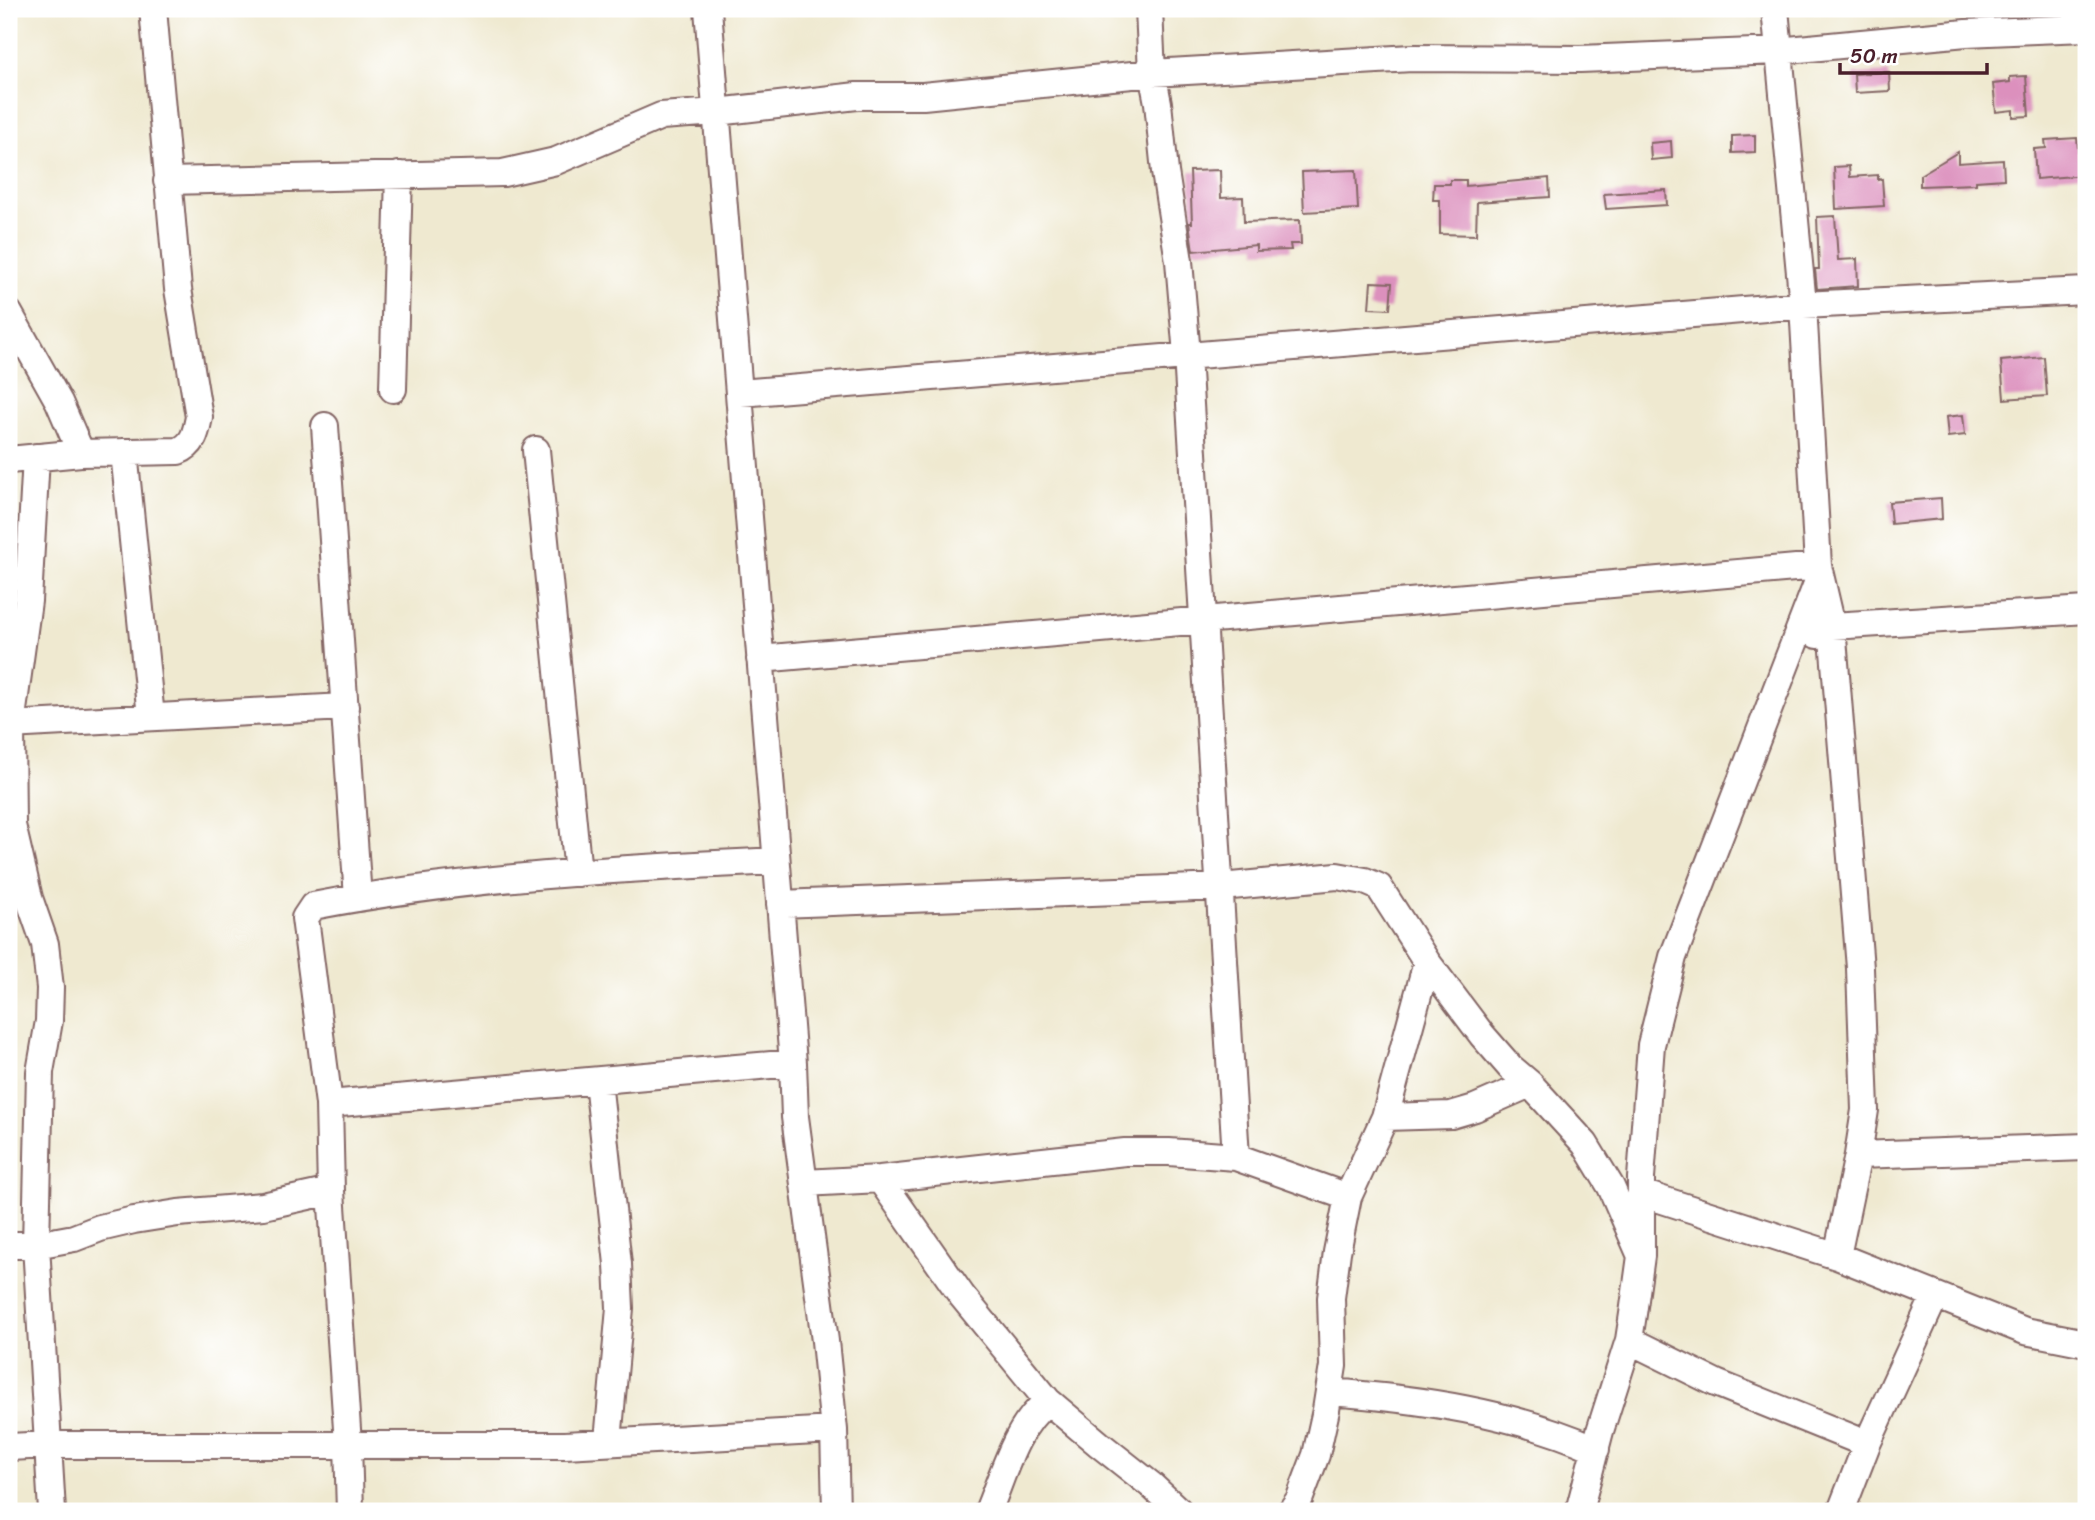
<svg xmlns="http://www.w3.org/2000/svg" width="2095" height="1520" viewBox="0 0 2095 1520" font-family="Sriracha,sans-serif">
<rect width="100%" height="100%" fill="#fff"/>
<filter id="ink" filterUnits="userSpaceOnUse"><feTurbulence type="fractalNoise" baseFrequency=".0143" numOctaves="2"/><feDisplacementMap in="SourceGraphic" scale="14" xChannelSelector="R" yChannelSelector="G"/><feConvolveMatrix kernelMatrix="1 2 1 2 8 2 1 2 1" color-interpolation-filters="sRGB"/></filter>
<filter id="wash" filterUnits="userSpaceOnUse"><feTurbulence type="fractalNoise" baseFrequency=".00686" numOctaves="4" result="noise"/><feDisplacementMap in="SourceGraphic" scale="28" xChannelSelector="R" yChannelSelector="G"/><feGaussianBlur stdDeviation="1.57" result="paint"/><feColorMatrix in="noise" values="0 0 0 0 0 0 0 0 0 0 0 0 0 0 0 0 0 1.4 0 .05"/><feComposite in="paint" operator="in"/></filter>
<g filter="url(#wash)">
<rect width="100%" height="100%" fill="#efe9d0"/>
<g id="blocks">
<!-- building -->
<path fill="#dc90bd" d="M1889,72l1,19 -35,2 -1,-19z
M2026,76l3,40 -16,1v-7l-17,2 -3,-28 17,-2v-5z
M1755,135v17l-23,1v-17z
M2077,138l2,21 7,-1v17l-50,4 -2,-30 12,-1 -1,-8z
M1671,141l1,17 -21,2 -1,-17z
M1958,152v11l45,-3 1,19 -28,2v3l-56,2v-11z
M1849,166l1,11 28,-2v5l4,-1 2,27 -48,3 -2,-42z
M1220,170l1,28 22,-1 1,25 56,-2 1,24h-11l1,6 -35,1v-6l-63,6 -4,-28h3l-2,-52z
M1356,170l2,39 -54,3 -2,-40z
M1549,178l1,19 -73,5 -1,33 -36,-1v-34h-7l1,-16h16v-4h16v6z
M1666,190l1,15 -61,4 -2,-15z
M1835,216l3,44 19,-1 1,27 -41,3 -2,-20h4l-2,-52z
M1371,282l21,1 -2,26 -21,-1z
M2044,357l3,39 -43,3 -3,-38z
M1963,415l2,20 -17,2 -2,-20z
M1941,498l1,21 -51,5 -2,-22z"/>
</g>
</g>
<g filter="url(#ink)">
<use href="#blocks" fill-opacity="0" stroke="#846665" stroke-width="2"/>
<g fill="none" stroke-linecap="round" stroke-linejoin="round">
<!-- minor casing -->
<g stroke="#846665" stroke-width="30">
<path id="minor" d="M708,9l85,1054 2,54 30,224 9,89 2,81
M1149,9l3,64 6,30 7,69 14,89 8,94 49,802
M1775,9l28,296 15,261 14,60 28,342 5,142 -7,45 -21,101
M167,181l336,-8 53,-12 105,-45 56,-4 140,-16h66l229,-23 260,-15 168,1 198,-8 188,-18 120,-5
M9,313l50,89 22,51
M393,389l6,-214
M740,393l1063,-88 283,-14
M325,426l33,472
M536,450l42,423
M124,452l27,265
M36,457l-8,144 -17,124 1,100 17,73 16,46 5,44 -1,33 -9,51 -4,173 16,266
M9,460l72,-7 97,-2c16,-6 18,-19 21,-34l-21,-128 -25,-280
M1817,635l15,-9 254,-16
M760,659l1058,-93
M9,725l336,-18
M780,904l441,-17 116,-11 28,5 14,6 48,75 55,73 28,32 20,17 55,60 26,43 30,69
M598,1081l20,183 2,44 -12,133
M329,1104l464,-41
M1385,1117l66,-2 24,-7 55,-24
M1858,1155l228,-8
M880,1179l82,117 86,105 51,43 52,41 28,26
M804,1183l76,-4 245,-27h44l67,5 112,40
M1641,1193l196,63 188,75 61,12
M9,1245h27l38,-7 26,-10 34,-8 44,-7 85,-7 68,-15
M1629,1340l87,43 151,61
M1329,1392c91,7 183,20 267,57
M9,1447l40,-2h516l269,-15
M350,1511l-2,-67 -17,-253 -2,-87 -24,-186 8,-12c151,-29 309,-38 463,-45
M988,1511c16,-38 27,-84 60,-110
M1291,1511l8,-11 17,-45 10,-45 7,-44 -2,-68 6,-46 11,-55 37,-80 42,-155
M1579,1511l21,-80 29,-91 4,-26 8,-58v-78l10,-133 22,-88 147,-381
M1841,1511l26,-67 68,-148"/>
</g>
<!-- minor -->
<use href="#minor" stroke="#fff" stroke-width="26"/>
</g>
</g>
<!-- margin -->
<rect width="2095" height="1520" fill="none" stroke="#fff" stroke-width="35"/>
<!-- scale -->
<path d="M1840 63v10h147v-10" fill="none" stroke="#4a1f2b" stroke-width="3.5"/>
<text x="1850" y="63" font-size="21" fill="#4a1f2b" stroke="#ffffff" stroke-width="5" paint-order="stroke">50 m</text>
</svg>
